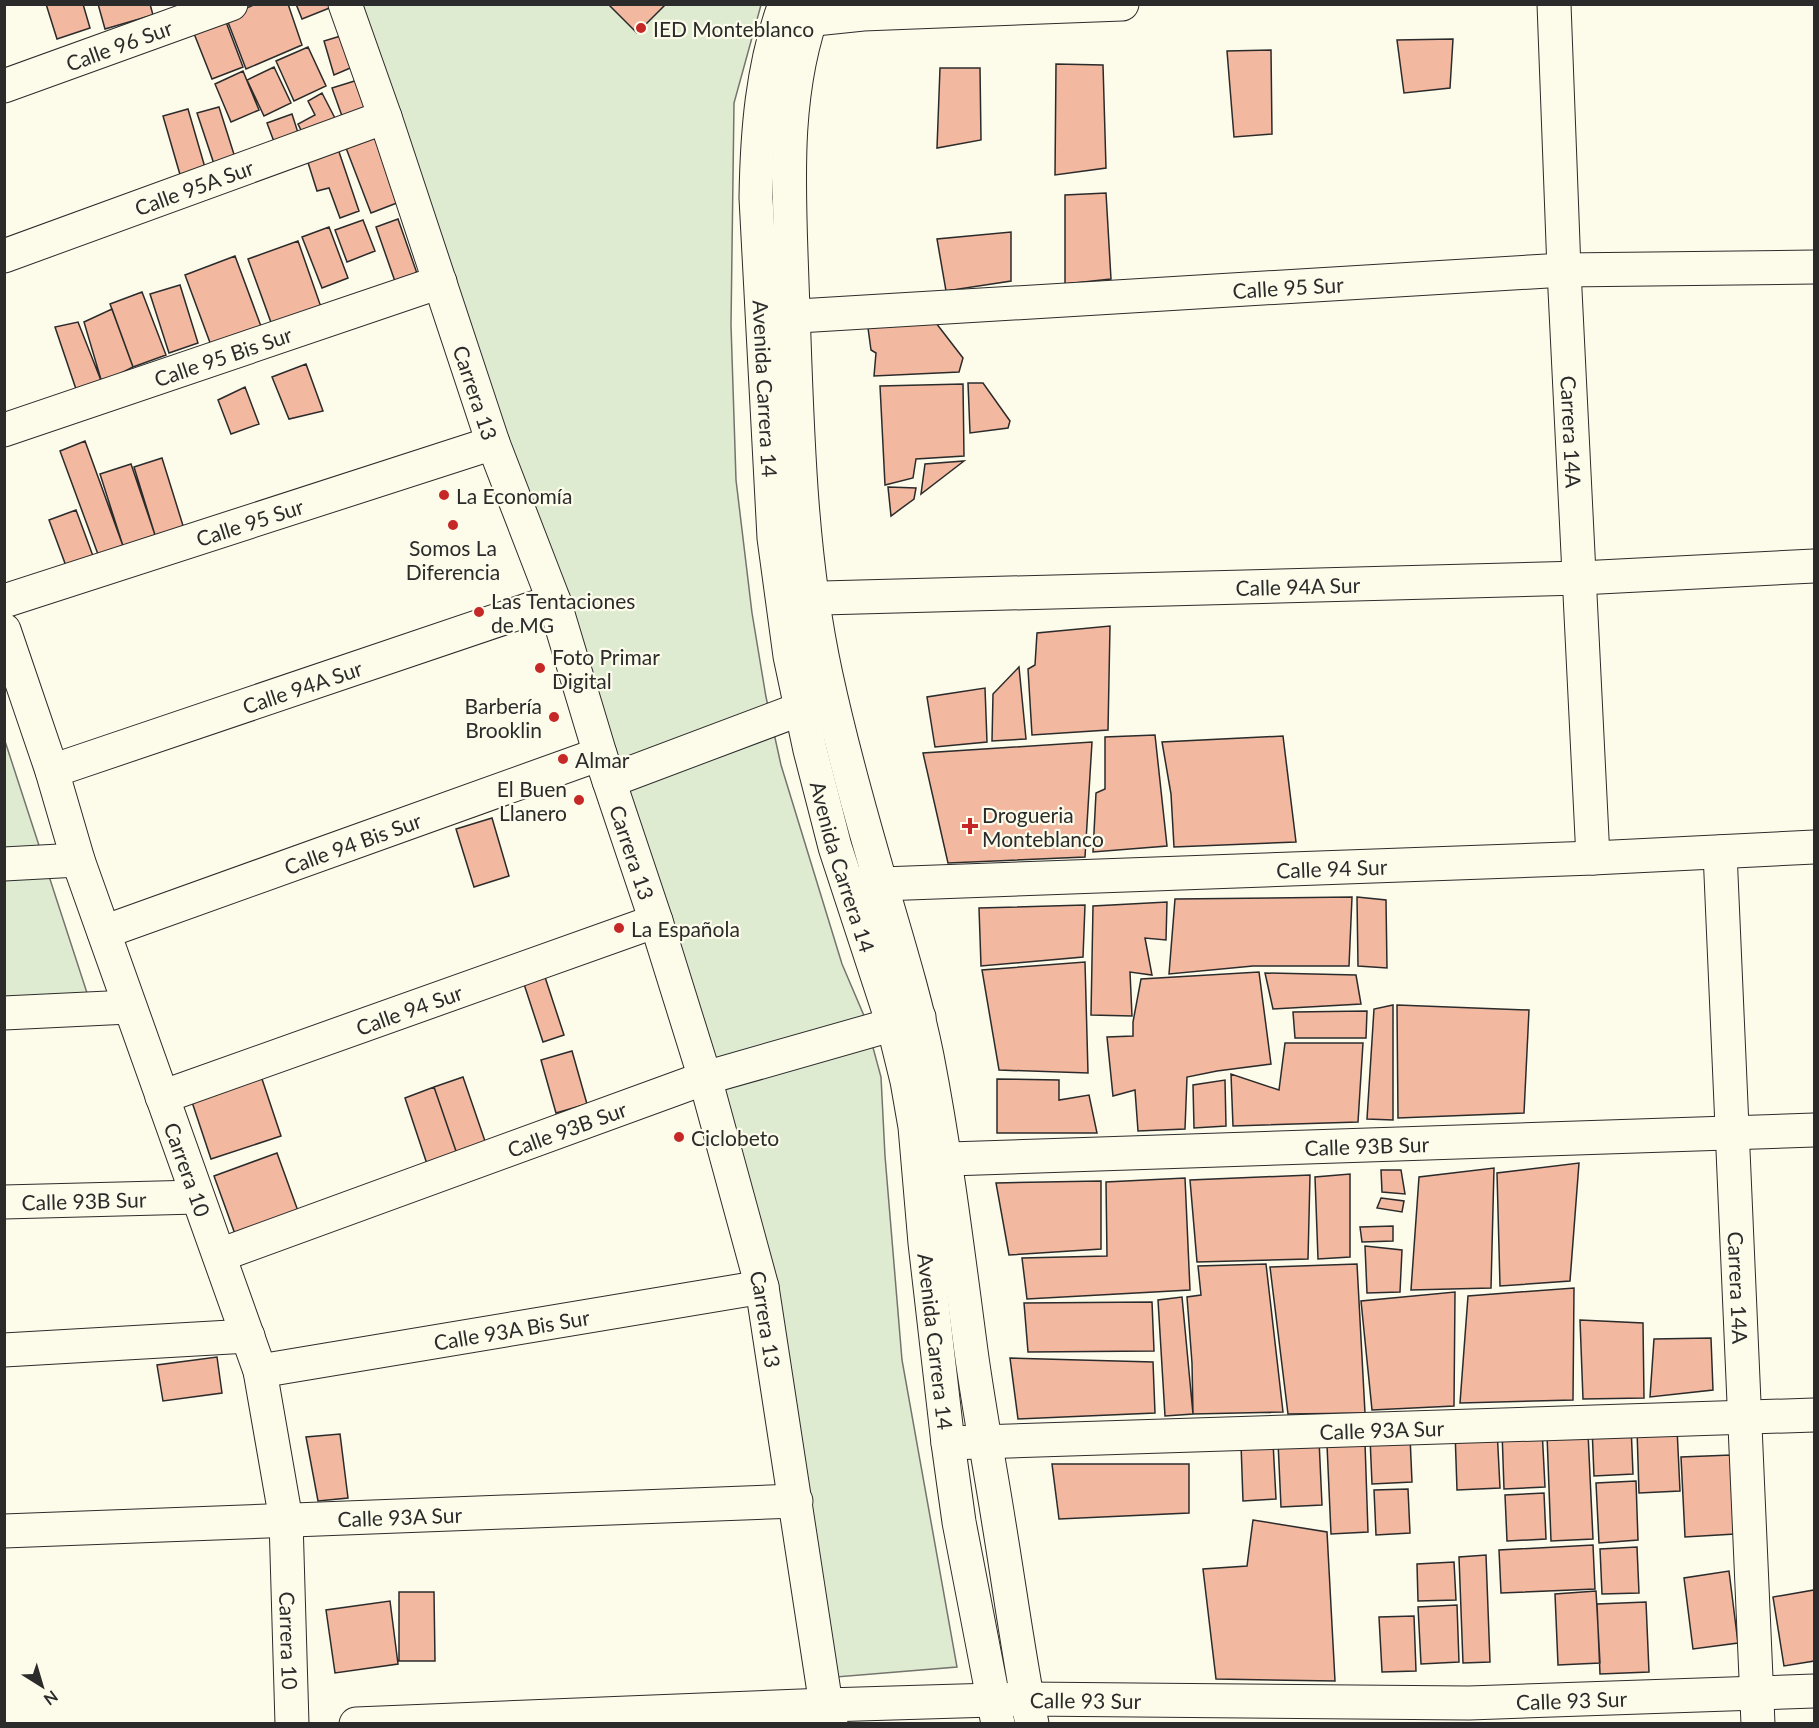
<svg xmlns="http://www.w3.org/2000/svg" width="1819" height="1728" viewBox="0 0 1819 1728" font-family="Lato,sans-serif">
<rect width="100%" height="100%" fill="#fdfbea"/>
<!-- green -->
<path fill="#deebd1" stroke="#74746e" stroke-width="1.5" d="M358,5h403l-27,98 -3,222 5,155 16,133 14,84 15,68 61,199 23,54 16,59 4,79 17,204 55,307 -121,10 -110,-569z
M4,738l85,261 -84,4z"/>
<!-- building -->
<path fill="#f2b8a0" stroke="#2b2b2b" stroke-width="1.5" d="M46,4h37l7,24 -33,11z
M98,4h52l3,11 -48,14z
M256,4h32l14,41 -56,24 -20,-52z
M296,4h35l1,3 -30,12z
M608,4h58l-29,29z
M223,14l20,53 -31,12 -21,-53z
M344,35l11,31 -21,9 -10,-34z
M1453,39l-3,49 -46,5 -7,-53z
M308,47l18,39 -32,15 -18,-40z
M1271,50l1,84 -38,3 -7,-86z
M1056,64l47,1 3,103 -51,7z
M274,67l17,36 -27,13 -17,-36z
M940,68h40l1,72 -44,8z
M243,71l16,39 -28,12 -16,-38z
M361,79l9,27 -28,10 -10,-28z
M322,93l17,33 -32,16 -9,-18 17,-9 -7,-14z
M219,107l19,60 -21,6 -20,-60z
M188,109l18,62 -25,7 -18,-62z
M292,114l8,25 -24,8 -9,-24z
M376,136l26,65 -31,12 -25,-65z
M336,143l23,68 -19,7 -11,-30 -12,3 -12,-38z
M1106,193l5,86 -46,5v-89z
M398,219l22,63 -22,8 -22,-63z
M363,220l12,31 -28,11 -12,-32z
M329,227l19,51 -26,10 -20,-51z
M1011,232v49l-65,10 -9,-52z
M298,241l24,69 -49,18 -25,-69z
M235,256l27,73 -50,19 -27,-73z
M180,285l18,58 -29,10 -19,-59z
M142,292l24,63 -33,12 -23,-63z
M112,309l21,58 -31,16 -18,-61z
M78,322l24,61 -25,9 -22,-65z
M936,323l27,35 -4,14 -85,4 2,-23 -5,-3 -3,-22z
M306,364l17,47 -34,8 -17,-42z
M968,383h15l27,38 -2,7 -38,5z
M963,384l1,72 -48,3 -3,19 -28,7 -5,-99z
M245,387l14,37 -28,10 -13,-34z
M85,441l38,105 -24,11 -39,-106z
M162,458l23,74 -30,3 -21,-68z
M964,461l-43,33 4,-30z
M131,464l24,71 -32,11 -23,-72z
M888,487l28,1 -2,11 -23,17z
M76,510l17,46 -27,10 -17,-46z
M1110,626l-2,104 -76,5 -4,-66 7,-4 2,-32z
M1019,667l7,72 -34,2 1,-47z
M985,688l2,54 -52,5 -8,-50z
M1155,735l12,111 -74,6 3,-59 9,-4v-52z
M1283,736l13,106 -122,5 -3,-53 -9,-52z
M1092,742l-7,115 -137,6 -25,-110z
M492,818l17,58 -35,11 -18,-58z
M1352,897l-3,69h-96l-84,8 6,-75z
M1357,897l29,3 1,68 -29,-2z
M1167,902l-1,38 -21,-2 7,37 -22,-3 2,44 -41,-1 2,-109z
M1085,905l-2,52 -102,9 -2,-58z
M1085,962l3,111 -89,-3 -17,-100z
M543,971l21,64 -21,7 -21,-64z
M1259,972l12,92 -54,7 -30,6 -2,52 -47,2 -3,-41 -22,6 -6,-59 26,-1v-14l8,-43z
M1265,973l91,2 5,29 -88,5z
M1393,1005v115l-26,-1 7,-110z
M1397,1005l132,5 -5,103 -126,5z
M1367,1011l-1,27h-71l-2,-26z
M1285,1043h78l-5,79 -125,4 -2,-52 48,16z
M572,1051l15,53 -31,9 -15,-53z
M258,1067l23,69 -70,23 -23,-69z
M463,1077l23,67 -29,10 -23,-67z
M997,1079l62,1v20l30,-5 8,38h-100z
M1225,1080l1,46 -32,2 -1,-43z
M434,1087l23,67 -30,10 -22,-66z
M277,1153l21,58 -63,23 -21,-58z
M1579,1163l-9,118 -70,5 -3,-113z
M1494,1168l-3,120 -80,2 8,-113z
M1381,1170h20l4,24 -23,-2z
M1350,1174v83l-32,2 -3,-82z
M1310,1175l-2,84 -111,3 -7,-82z
M1185,1178l5,112 -163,9 -5,-41 85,-2 -1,-74z
M1101,1181v68l-92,6 -13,-72z
M1381,1198l23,3 -2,11 -25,-4z
M1393,1226v15l-31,1 -2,-15z
M1365,1246l37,4 -2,42 -33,1z
M1266,1264l17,148 -90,2 -1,-51 -5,-66 14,-2 -3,-29z
M1357,1264l8,149 -77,1 -18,-147z
M1574,1288l-1,112 -113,3 8,-107z
M1455,1292l-1,114 -82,4 -11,-109z
M1182,1297l11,117 -28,2 -7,-116z
M1152,1302l2,49 -126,1 -4,-49z
M1580,1320l63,3 1,75 -61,1z
M1711,1338l2,52 -63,7 4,-58z
M217,1357l5,36 -59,8 -6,-36z
M1010,1358l143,4 2,51 -137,6z
M1631,1425l2,49 -39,2 -2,-49z
M1677,1428l3,63 -41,2 -2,-63z
M1497,1429l3,59 -43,2 -2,-59z
M1542,1429l3,58 -41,2 -2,-58z
M1588,1433l5,106 -42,2 -4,-106z
M340,1434l8,64 -30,3 -12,-64z
M1410,1436l2,46 -40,2 -2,-46z
M1319,1440l3,65 -41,2 -3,-65z
M1273,1442l3,57 -33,2 -2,-57z
M1365,1443l3,89 -37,2 -4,-89z
M1731,1455l4,79 -50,3 -4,-80z
M1052,1464h137v49l-130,6z
M1636,1481l2,59 -39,3 -3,-60z
M1408,1489l2,44 -34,2 -2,-45z
M1544,1493l2,46 -39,2 -2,-46z
M1253,1520l74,12 8,149 -119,-2 -13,-110 44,-3z
M1593,1545l2,44 -94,4 -2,-43z
M1637,1547l2,46 -37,1 -2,-45z
M1486,1555l4,107 -27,1 -4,-106z
M1454,1562l2,38 -38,1 -1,-37z
M1729,1571l9,72 -45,6 -9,-71z
M1814,1590v71l-30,5 -11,-69z
M1596,1591l4,72 -42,2 -3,-71z
M399,1592h35l1,69h-36z
M390,1601l8,63 -63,9 -9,-63z
M1646,1602l3,70 -49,2 -3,-70z
M1457,1605l2,57 -38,2 -3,-57z
M1414,1616l2,55 -34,1 -3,-55z"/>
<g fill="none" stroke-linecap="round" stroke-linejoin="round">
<!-- minor casing -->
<g stroke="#2b2b2b" stroke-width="35">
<g id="minor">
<path id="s1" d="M345,4l40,113 108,326 61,158 46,153 56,167 49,157 57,209 64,418 5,19"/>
<path id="s2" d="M1554,4l10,266 29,588"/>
<path d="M786,22l77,-8 259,-10"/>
<path id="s3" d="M4,86l227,-82"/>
<path id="s4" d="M4,256l381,-139"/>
<path id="s5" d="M765,318l799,-48 250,-3"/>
<path id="s6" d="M4,430l436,-148"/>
<path id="s7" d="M785,599l795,-21 234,-12"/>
<path id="s8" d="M4,601l489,-158"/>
<path id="s9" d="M4,630l48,141 26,89 182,511 26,149 6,204"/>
<path id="s10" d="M52,771l502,-170"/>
<path d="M609,781l218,-82"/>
<path id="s11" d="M1720,852l38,872"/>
<path d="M4,864l74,-4"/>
<path id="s12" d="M854,885l739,-27 221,-11"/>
<path id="s13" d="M104,932l496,-178"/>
<path d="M4,1013l125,-6"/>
<path id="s14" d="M162,1097l494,-176"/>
<path id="s15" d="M919,1160l895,-30"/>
<path id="s16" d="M4,1202l193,-5"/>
<path id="s17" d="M220,1255l485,-177 214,-61"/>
<path d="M4,1350l244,-14"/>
<path id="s18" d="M260,1371l502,-84"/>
<path id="s19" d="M948,1443l866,-28"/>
<path id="s20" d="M4,1531l792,-30"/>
<path id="s21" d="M356,1724l470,-19 201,-6 442,4 345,-12"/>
</g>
</g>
<!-- major casing -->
<g stroke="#2b2b2b" stroke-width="35">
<g id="major">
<path id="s22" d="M785,4c-23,62 -28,129 -29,194l18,340 16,118 20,94 14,54 11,43 58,177 14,57 8,46 10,116 23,200 11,79 39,202"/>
<path d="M816,4c-34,88 -27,186 -24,278 5,131 6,264 34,393 13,60 29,119 46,178 19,68 41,134 55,203 19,98 31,197 44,295 8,58 19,116 28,173 11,67 20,134 33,200"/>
</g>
</g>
<!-- minor -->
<use href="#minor" stroke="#fdfbea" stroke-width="33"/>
<!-- major -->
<use href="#major" stroke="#fdfbea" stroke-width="33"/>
</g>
<!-- markers -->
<g fill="#c62828" stroke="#fdfbea" stroke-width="2">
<circle cx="641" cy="28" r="6"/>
<circle cx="444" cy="495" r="6"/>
<circle cx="453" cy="525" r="6"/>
<circle cx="479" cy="612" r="6"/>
<circle cx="540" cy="668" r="6"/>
<circle cx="554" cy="717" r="6"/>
<circle cx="563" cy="759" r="6"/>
<circle cx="579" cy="800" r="6"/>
<path d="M967 817h6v6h6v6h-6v6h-6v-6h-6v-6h6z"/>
<circle cx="619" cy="928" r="6"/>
<circle cx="679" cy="1137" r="6"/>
</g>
<g text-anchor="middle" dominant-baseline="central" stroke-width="4.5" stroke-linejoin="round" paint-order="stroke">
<!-- poi labels -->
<g font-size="21" fill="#2b2b2b" stroke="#fdfbea" text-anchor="start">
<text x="653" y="28">IED Monteblanco</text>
<text x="456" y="495">La Economía</text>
<text x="453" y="547" text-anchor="middle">Somos La<tspan x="453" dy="24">Diferencia</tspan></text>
<text x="491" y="600">Las Tentaciones<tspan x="491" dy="24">de MG</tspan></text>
<text x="552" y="656">Foto Primar<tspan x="552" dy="24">Digital</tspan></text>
<text x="542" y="705" text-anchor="end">Barbería<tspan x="542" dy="24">Brooklin</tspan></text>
<text x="575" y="759">Almar</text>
<text x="567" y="788" text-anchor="end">El Buen<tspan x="567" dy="24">Llanero</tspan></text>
<text x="982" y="814">Drogueria<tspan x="982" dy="24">Monteblanco</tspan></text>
<text x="631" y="928">La Española</text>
<text x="691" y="1137">Ciclobeto</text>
</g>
<!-- street labels -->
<g font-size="21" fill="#2b2b2b" stroke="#fdfbea">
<text stroke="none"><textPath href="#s3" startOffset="122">Calle 96 Sur</textPath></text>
<text stroke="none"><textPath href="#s4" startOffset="202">Calle 95A Sur</textPath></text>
<text stroke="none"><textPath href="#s5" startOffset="524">Calle 95 Sur</textPath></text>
<text stroke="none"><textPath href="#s6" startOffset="231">Calle 95 Bis Sur</textPath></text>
<text stroke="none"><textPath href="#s22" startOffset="388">Avenida Carrera 14</textPath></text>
<text stroke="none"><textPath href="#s1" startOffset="410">Carrera 13</textPath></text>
<text stroke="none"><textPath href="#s2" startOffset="428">Carrera 14A</textPath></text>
<text stroke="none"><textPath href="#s8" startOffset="258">Calle 95 Sur</textPath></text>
<text stroke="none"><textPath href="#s7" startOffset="513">Calle 94A Sur</textPath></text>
<text stroke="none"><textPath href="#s10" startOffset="264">Calle 94A Sur</textPath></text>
<text stroke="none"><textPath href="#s13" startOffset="264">Calle 94 Bis Sur</textPath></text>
<text stroke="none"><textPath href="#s1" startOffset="896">Carrera 13</textPath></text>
<text stroke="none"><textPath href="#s22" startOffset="874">Avenida Carrera 14</textPath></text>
<text stroke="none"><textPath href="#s12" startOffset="478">Calle 94 Sur</textPath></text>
<text stroke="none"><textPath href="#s14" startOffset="262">Calle 94 Sur</textPath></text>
<text stroke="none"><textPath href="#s17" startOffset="369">Calle 93B Sur</textPath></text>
<text stroke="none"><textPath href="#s15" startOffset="448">Calle 93B Sur</textPath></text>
<text stroke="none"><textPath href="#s9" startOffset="570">Carrera 10</textPath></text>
<text stroke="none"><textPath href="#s16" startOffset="80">Calle 93B Sur</textPath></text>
<text stroke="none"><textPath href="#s11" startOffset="436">Carrera 14A</textPath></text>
<text stroke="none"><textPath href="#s1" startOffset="1382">Carrera 13</textPath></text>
<text stroke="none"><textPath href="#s18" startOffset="255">Calle 93A Bis Sur</textPath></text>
<text stroke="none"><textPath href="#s22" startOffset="1360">Avenida Carrera 14</textPath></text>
<text stroke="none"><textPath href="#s19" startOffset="434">Calle 93A Sur</textPath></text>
<text stroke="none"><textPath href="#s20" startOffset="396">Calle 93A Sur</textPath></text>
<text stroke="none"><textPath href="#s9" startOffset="1056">Carrera 10</textPath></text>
<text stroke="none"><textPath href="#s21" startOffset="730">Calle 93 Sur</textPath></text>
<text stroke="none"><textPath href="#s21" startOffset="1216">Calle 93 Sur</textPath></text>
</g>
</g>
<!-- border -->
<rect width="1819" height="1728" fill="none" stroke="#2b2b2b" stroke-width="12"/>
<!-- north arrow -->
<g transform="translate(42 1686) rotate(143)" stroke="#fdfbea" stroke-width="4.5" paint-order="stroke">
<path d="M0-4.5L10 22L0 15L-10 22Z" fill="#2b2b2b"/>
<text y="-9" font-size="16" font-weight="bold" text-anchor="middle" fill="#2b2b2b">N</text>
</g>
</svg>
